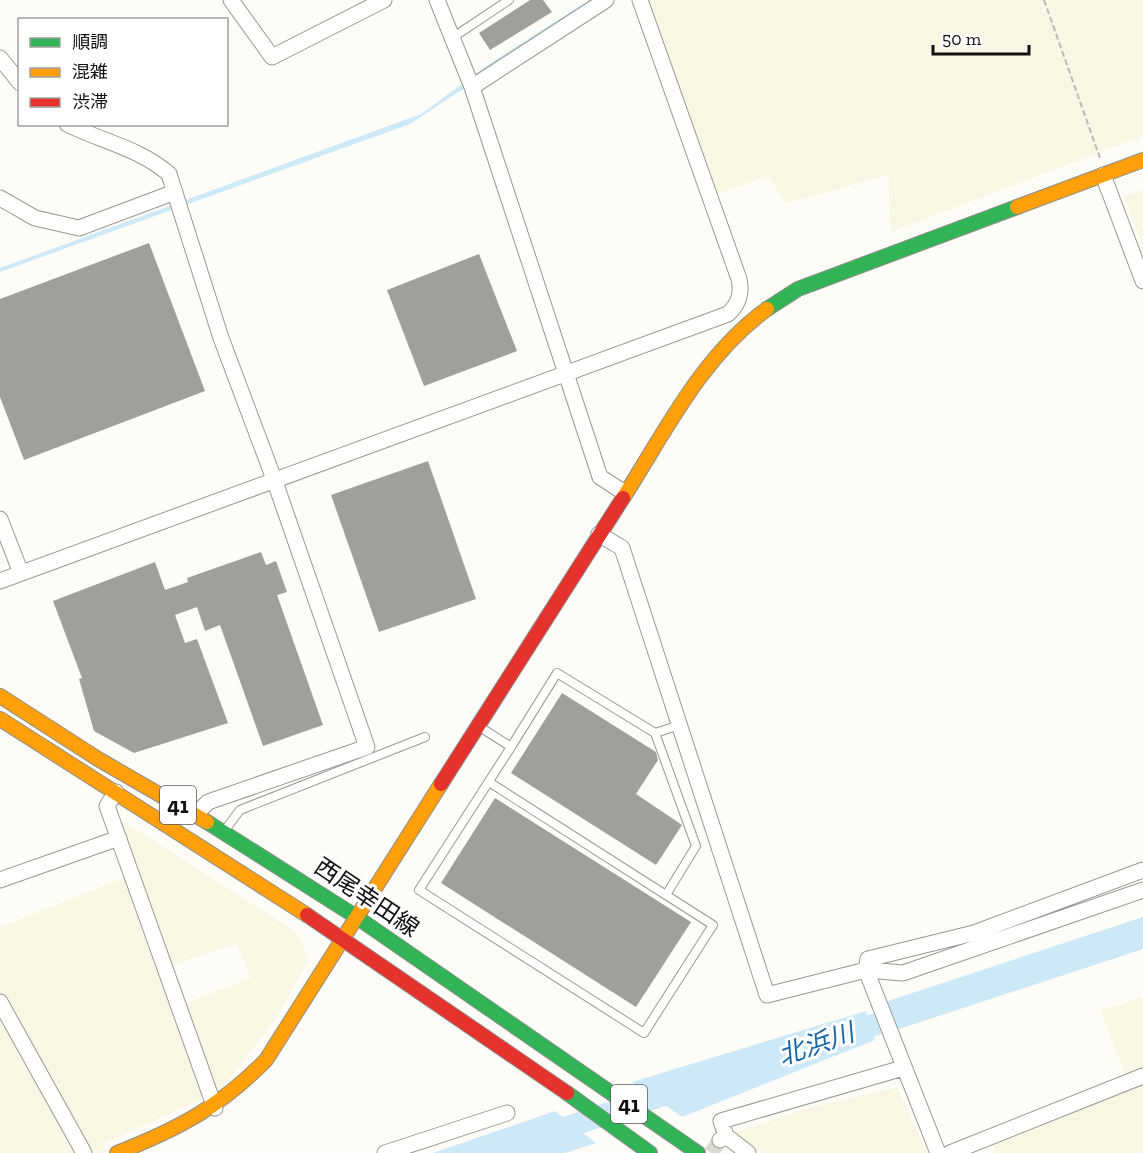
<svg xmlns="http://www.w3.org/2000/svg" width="1143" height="1153" viewBox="0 0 1143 1153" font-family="'Zilla Slab','Noto Sans JP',serif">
<rect width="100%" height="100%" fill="#fdfcf7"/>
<!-- farmland -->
<path fill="#f9f7e4" d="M647,0h496v136l-252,96 -3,-57 -102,28 -18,-27 -50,18z
M1143,190v57l-19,-50z
M115,816l181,116 13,28 -36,63 -52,67 -7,3 -31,-89 68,-26 -14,-34 -67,22z
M123,878l80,221 -98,44 -1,10h-104v-226z
M1143,997v156h-146l-4,-9 138,-55 -30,-78z
M897,1087l30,66h-167l-26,-20 70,-24z"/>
<!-- water -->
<path fill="#cde8f7" d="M589,0h9l-188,124 -410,148v-4l421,-154 68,-50z
M1143,917v32l-250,82 -8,-29z
M866,1011l9,29 -193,77 -50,-35z
M555,1111l41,32 -31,10h-132z"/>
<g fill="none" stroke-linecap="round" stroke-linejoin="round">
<!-- river -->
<path stroke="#cde8f7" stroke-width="22" d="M843,1035l66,-22
M490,1153l194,-65"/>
</g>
<!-- building -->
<path fill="#a19f9c" d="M530,0h13l9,12 -62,38 -11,-17z
M149,243l56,148 -181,69 -24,-63v-98z
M479,254l38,97 -93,35 -37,-96z
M428,461l48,138 -97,33 -48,-137z
M261,552l5,13 10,-4 11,31 -10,3 46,130 -60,21 -43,-121 -15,6 -8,-24 -22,8 10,28 12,-4 31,84 -94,30 -40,-22 -15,-52 3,-1 -29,-77 102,-39 10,28 23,-8 -1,-4z
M562,693l94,59 2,8 -22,34 46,31 -26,40 -145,-92z
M495,798l196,124 -55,85 -195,-124z"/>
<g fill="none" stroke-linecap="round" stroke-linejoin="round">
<!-- street-tunnel -->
<path stroke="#dad9d4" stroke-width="15" stroke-dasharray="15 8" stroke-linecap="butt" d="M711,1153l9,-13"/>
<!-- lane casing -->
<g stroke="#979795" stroke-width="10">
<path id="lane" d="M452,38l57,-38
M480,727l31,20 -92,143 225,143 69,-108 -224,-143
M655,733l25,-8
M511,747l46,-74 98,60 41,113 -30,49
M225,830l15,-20 185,-73"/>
</g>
<!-- street casing -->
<g stroke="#979795" stroke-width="17">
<path id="street" d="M231,0l41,57 112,-57
M437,0l35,87 128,390 25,16
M0,58l20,25
M472,87l134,-87
M67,124c36,18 72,24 102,50l52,164 53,141 93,268 -159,55 -13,13
M1103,175l40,106
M0,198l35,20 44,10 96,-36
M0,519l21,54
M599,534l23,14 145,447 99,-25 37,3 240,-83
M0,581l728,-267c11,-10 14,-21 11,-35l-99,-279
M116,792l-9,14 108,302
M0,880l119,-42
M0,1002l84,151
M726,1136l22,17
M720,1140l6,-4 -5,-15 182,-53
M385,1153l122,-40
M938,1153l-72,-183 2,-11 106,-26 169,-63
M950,1153l193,-77"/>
</g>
<!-- fast casing -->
<g stroke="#8e8d8b" stroke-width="16">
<path id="fast" d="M767,309l31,-20 219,-82
M207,822l148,94 343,237
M567,1093l83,60"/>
</g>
<!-- slow casing -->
<g stroke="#8e8d8b" stroke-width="16">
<path id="slow" d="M1017,207l126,-47
M623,498c42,-66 79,-142 144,-189
M0,696l98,63 109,63
M0,719l307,196
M117,1153c61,-24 103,-46 149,-93l175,-276"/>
</g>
<!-- jam casing -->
<g stroke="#8e8d8b" stroke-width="16">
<path id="jam" d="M441,784l182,-286
M307,915l260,178"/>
</g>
<!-- path -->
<path stroke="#b9b9b8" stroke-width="2" stroke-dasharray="6 3" stroke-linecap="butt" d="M1044,0l56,158"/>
<!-- lane -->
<use href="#lane" stroke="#fffffe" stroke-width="8"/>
<!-- street -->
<use href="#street" stroke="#fffffe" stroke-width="15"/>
<!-- fast -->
<use href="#fast" stroke="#30b455" stroke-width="14"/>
<!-- slow -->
<use href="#slow" stroke="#ff9f0a" stroke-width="14"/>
<!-- jam -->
<use href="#jam" stroke="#e5322d" stroke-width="14"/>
</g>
<g text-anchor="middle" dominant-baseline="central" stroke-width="6" stroke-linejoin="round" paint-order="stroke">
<!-- shield labels -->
<g fill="#fff" stroke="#585858" stroke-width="1.5">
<rect x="160" y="786" width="36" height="38" rx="4.5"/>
<rect x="611" y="1085" width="36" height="38" rx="4.5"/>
</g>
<g font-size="22" font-weight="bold" fill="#111">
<text x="178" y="805">41</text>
<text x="629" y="1104">41</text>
</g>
<!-- street labels -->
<g font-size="24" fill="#111" stroke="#fff">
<text transform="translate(367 897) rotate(34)">西尾幸田線</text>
</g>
<!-- water labels -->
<g font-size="26" font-style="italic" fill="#1768a6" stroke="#fff">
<text transform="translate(816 1044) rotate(-19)">北浜川</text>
</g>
</g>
<!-- legend -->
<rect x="18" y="18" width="210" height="108" fill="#ffffff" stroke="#a0a0a0" stroke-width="1.5"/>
<rect x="30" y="38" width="30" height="9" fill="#30b455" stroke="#a0a0a0" stroke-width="1.5"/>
<text x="72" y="48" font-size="18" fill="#111111">順調</text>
<rect x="30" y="68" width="30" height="9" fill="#ff9f0a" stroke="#a0a0a0" stroke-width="1.5"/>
<text x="72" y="78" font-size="18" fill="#111111">混雑</text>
<rect x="30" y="98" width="30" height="9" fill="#e5322d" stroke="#a0a0a0" stroke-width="1.5"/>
<text x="72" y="108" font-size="18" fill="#111111">渋滞</text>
<!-- scale -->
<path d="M933 45v9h96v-9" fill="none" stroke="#111111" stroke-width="3"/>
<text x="942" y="45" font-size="18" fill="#111111" stroke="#ffffff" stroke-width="4.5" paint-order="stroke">50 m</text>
</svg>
